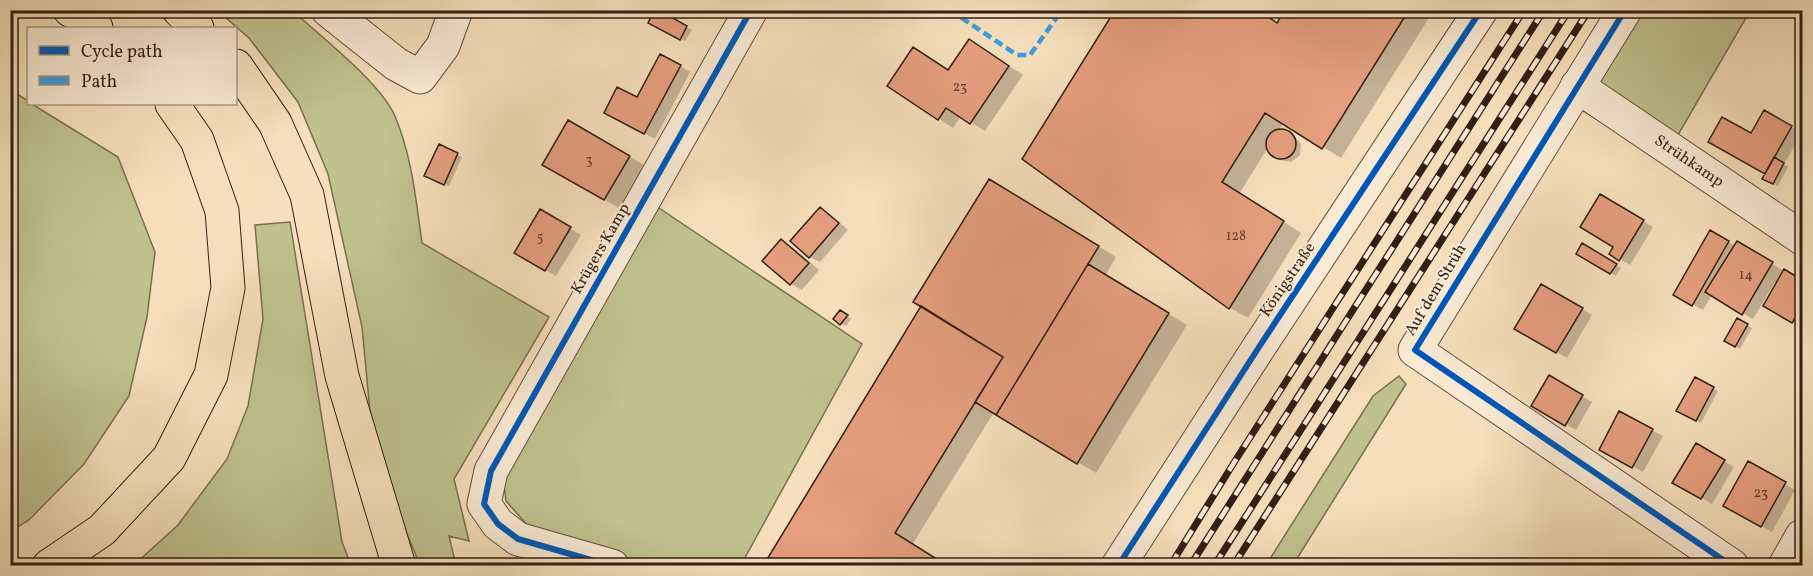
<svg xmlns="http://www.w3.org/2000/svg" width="1813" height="576" viewBox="0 0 1813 576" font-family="Vollkorn,serif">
<rect width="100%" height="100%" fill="#f5dfbc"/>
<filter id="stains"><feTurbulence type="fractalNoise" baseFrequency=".00333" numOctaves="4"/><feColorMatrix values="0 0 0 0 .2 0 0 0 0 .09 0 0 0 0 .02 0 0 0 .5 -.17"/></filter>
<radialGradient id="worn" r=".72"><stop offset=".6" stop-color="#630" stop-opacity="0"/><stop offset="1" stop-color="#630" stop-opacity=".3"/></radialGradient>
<!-- green -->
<path fill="#bfc18e" stroke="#787051" stroke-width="1.5" d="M218,11h75c28,26 87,71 102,105 17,41 21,84 27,127l127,74 -95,162 15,62 -20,-5 7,29h-36l-21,-50 -29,-103 -8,-85 -34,-153 -30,-72 -49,-64z
M1618,11h132l-86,148 -101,-60z
M11,90l17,11v3h4l86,53 37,95 -8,65 -18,79 -45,68 -55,56 -18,11z
M653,204l209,140 -121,221h-92l-119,-37 -24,-27 -4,-31z
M290,222l52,320 9,23h-217l44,-40 49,-66 21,-53 15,-87 -8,-94z
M1399,376l7,8 -113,181h-27l107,-169z"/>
<!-- shadow -->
<path fill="#0003" d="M1287,10h147l-93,148 -58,-35 -4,8 10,1 5,3 7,9 -1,11 -9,7 -12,-2 -5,-3 -7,-8 -28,45 62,39 -53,85 -18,-10 -206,-150 155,-138 99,4z
M656,11l36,19 -7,11 -35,-19z
M984,49l39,26 -38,56 -24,-15 -8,12 -64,-42 60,-15z
M680,66l10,6 -35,67 -39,-21z
M1764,112l38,21 -18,31 4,3 -10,19 -14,-8 3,-4 -16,-39z
M569,122l75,43 -25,43 -75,-44z
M439,146l23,11 -13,29 -18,-8z
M1007,191l109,66 -11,19 82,49 -91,148 -102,-61 -82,133 -136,21z
M1601,196l52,31 -23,38 -19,-11 4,-8z
M821,209l10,6 17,15 -28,32 -10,-5z
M541,211l40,24 -25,41 -40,-24z
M1710,232l25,14 2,-3 65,39v46l-37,-22 13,-22 -3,-2 -22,37 -41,-24 -9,15 -28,-16z
M782,241l10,6 27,23 -17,20 -11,-6 -26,-24z
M1583,245l38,23 -5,8 -38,-23z
M1542,286l50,29 -25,43 -51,-30z
M846,314l5,5 -5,7 -5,-3z
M1738,320l14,8 -12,21 -14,-8z
M1549,377l43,25 -16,28 -43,-24z
M1695,379l23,12 -17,32 -23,-13z
M1620,413l43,23 -20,36 -42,-23z
M1696,445l38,22 -22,37 -37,-22z
M1749,463l46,27 -23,42 -47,-27z"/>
<!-- building -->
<path fill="#e69e7e" stroke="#311f14" stroke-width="1.5" d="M654,10h5l28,16 -7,14 -32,-17z
M1115,10h51l13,8 5,-8h74l19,13 8,-13h124l-87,139 -57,-36 -43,69 62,39 -55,88 -207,-150z
M969,39l40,27 -39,58 -24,-16 -8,12 -51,-34 26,-39 35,23z
M660,54l21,11 -37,69 -40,-21 13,-26 20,10z
M1764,110l28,16 -27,48 -57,-32 14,-25 29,16z
M568,120l62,36 -26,44 -62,-35z
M1266 144a15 15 0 1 1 30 0a15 15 0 1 1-30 0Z
M439,144l19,9 -14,32 -20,-9z
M1774,157l10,6 -11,21 -11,-5z
M989,179l110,67 -103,169 -21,-13 28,-45 -90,-55z
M1600,194l44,26 -25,41 -10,-7 4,-7 -33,-20z
M820,207l19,16 -30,35 -19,-17z
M540,209l31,18 -26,44 -31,-18z
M1710,230l19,11 -37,65 -19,-11z
M781,239l28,24 -19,22 -28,-24z
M1737,241l36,21 -31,53 -37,-23z
M1582,243l35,21 -7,10 -34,-20z
M1088,264l81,49 -92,151 -81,-49z
M1784,269l18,11v25l-10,18 -29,-17z
M1541,284l42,24 -27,45 -42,-24z
M921,306l82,51 -108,176 53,33h-175l-7,-5z
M840,310l8,5 -8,10 -7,-6z
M1737,318l11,6 -13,23 -11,-6z
M1549,375l34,20 -18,31 -34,-20z
M1695,377l19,10 -18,34 -20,-10z
M1619,411l34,18 -21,39 -33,-18z
M1696,443l29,17 -24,39 -29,-16z
M1748,461l38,21 -25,45 -38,-21z"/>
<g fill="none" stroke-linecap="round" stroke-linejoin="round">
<!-- minor casing -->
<g stroke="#624f3e" stroke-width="35">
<g id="minor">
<path d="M328,10l68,54 24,13 23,-31 13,-36"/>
<path d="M1625,10l-210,340 317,216"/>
<path id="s1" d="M1577,86l225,152"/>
<path d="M612,566l-94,-27 -20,-15 -14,-20 7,-33 260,-461"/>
<path d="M1118,566l141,-219 222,-337"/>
<path d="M1785,566l17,-30"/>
</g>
</g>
<!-- highway casing -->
<g stroke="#311f14" stroke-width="35">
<path id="highway" d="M70,10l8,3 18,15
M179,10l18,18
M236,66l39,57 32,72 35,181 57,190
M49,566l53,-36 67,-72 42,-83 17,-87 -6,-77 -25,-71 -25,-36"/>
</g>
<!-- minor -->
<use href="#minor" stroke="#f8ead3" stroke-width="33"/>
<!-- highway -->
<use href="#highway" stroke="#f5dfbc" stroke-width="33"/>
<!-- rail casing -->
<g stroke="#311f14" stroke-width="7">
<path id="rail" d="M1170,566l65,-105 289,-451
M1190,566l354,-556
M1214,566l355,-556
M1233,566l356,-556"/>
</g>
<!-- rail -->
<use href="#rail" stroke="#f8ead3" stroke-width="4.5" stroke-dasharray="14" stroke-linecap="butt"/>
<!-- quiet -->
<path stroke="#3e9bde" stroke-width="4.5" stroke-dasharray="9 4.5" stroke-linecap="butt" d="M950,10l67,45h13l32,-45"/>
<!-- cycleway casing -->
<g stroke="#f8ead3" stroke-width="10">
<path id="cycleway" d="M1625,10l-210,340 317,216
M612,566l-94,-27 -20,-15 -14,-20 7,-33 260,-461
M1118,566l141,-219 222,-337"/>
</g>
<!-- cycleway -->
<use href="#cycleway" stroke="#0057b8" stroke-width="6"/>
</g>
<g text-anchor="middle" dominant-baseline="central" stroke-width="4.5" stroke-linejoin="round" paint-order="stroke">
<!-- number labels -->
<g font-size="14" fill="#5e3f2e">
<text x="960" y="87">23</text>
<text x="589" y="160">3</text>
<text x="1236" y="236">128</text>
<text x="540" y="237">5</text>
<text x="1746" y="275">14</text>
<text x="1761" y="493">23</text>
</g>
<!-- street labels -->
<g font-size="16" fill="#311f14" stroke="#f8ead3">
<text stroke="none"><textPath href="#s1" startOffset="135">Strühkamp</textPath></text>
<text transform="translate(601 249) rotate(-60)">Krügers Kamp</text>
<text transform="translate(1288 280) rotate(-56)">Königstraße</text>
<text transform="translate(1436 290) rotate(-59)">Auf dem Strüh</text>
</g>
</g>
<!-- margin -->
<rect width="1813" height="576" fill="none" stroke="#f5dfbc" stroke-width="36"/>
<rect x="12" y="12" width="1789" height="552" fill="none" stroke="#311f14" stroke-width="3"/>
<rect x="18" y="18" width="1777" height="540" fill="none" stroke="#311f14" stroke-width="1.5"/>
<!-- legend -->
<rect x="27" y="27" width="210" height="78" fill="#f8ead3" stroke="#a89987" stroke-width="1.5"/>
<rect x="39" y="46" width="30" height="9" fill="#0057b8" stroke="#a89987" stroke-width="1.5"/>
<text x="81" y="57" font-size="18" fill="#311f14">Cycle path</text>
<rect x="39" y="76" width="30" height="9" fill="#3e9bde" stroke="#a89987" stroke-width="1.5"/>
<text x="81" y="87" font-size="18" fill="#311f14">Path</text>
<rect width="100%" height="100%" filter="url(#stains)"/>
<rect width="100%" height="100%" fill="url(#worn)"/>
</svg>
